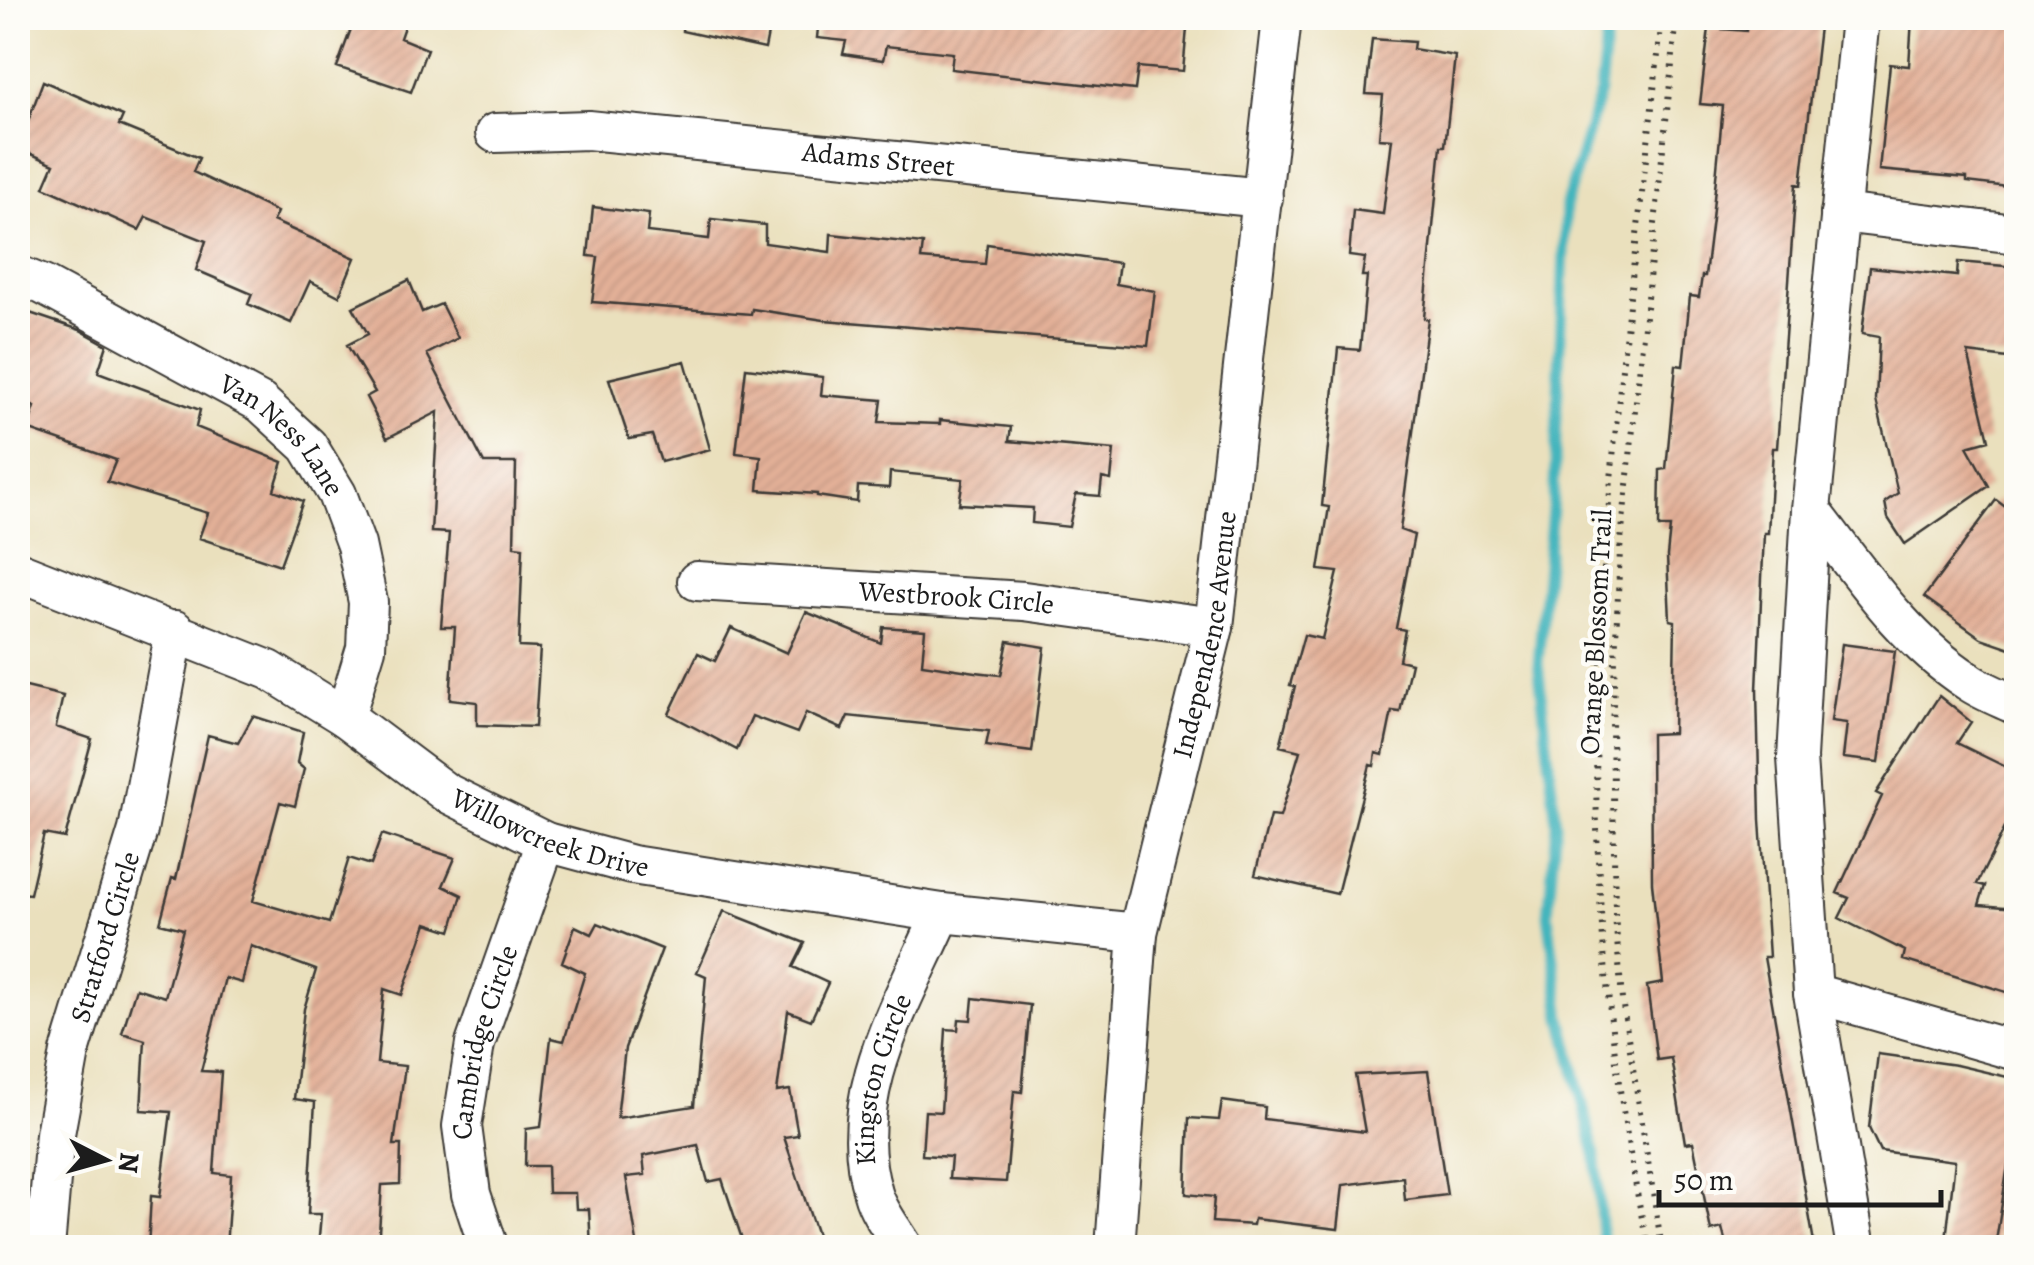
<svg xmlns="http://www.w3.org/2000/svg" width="2034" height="1265" viewBox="0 0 2034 1265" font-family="Alegreya,serif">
<defs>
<pattern id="building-hatch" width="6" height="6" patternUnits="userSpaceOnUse" patternTransform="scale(2.5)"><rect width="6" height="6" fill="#e3b098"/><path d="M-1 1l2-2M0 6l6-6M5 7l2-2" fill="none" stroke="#c29782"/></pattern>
</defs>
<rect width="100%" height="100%" fill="#fdfcf7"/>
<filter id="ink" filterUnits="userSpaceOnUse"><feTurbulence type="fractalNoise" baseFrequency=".01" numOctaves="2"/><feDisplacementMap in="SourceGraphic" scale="20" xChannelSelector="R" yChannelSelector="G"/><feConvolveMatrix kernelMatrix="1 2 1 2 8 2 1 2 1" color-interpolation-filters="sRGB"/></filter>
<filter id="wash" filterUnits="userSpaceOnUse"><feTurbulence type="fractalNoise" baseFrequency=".0048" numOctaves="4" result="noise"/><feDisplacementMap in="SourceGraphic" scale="40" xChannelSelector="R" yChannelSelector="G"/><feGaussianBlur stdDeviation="2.25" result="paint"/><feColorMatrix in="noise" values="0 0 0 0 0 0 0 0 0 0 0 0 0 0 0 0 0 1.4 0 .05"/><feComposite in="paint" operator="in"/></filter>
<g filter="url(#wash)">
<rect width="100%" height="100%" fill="#eae0bd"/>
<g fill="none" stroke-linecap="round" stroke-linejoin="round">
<!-- stream -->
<path stroke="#45b5bd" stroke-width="11" d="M1603,1248l-7,-89 -34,-142 -14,-102 8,-92 -18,-160 16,-176 12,-283 34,-112 8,-74"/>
</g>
<g id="blocks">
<!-- building -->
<path fill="url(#building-hatch)" d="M355,18h52l-7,20 27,11 -16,43 -74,-25z
M683,18h88l-6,31 -83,-18z
M819,18h369l-5,53 -45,-4 -3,23 -184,-21 2,-16 -67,-7 -3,14 -40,-6 3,-13 -29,-3z
M1747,18h73l-19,167 -5,-1 -19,264h-4l-5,85h-4l-7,157 3,130 9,137h-5l51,291h-88l-5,-20 -11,3 -18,-89 -8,1 -14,-85 -14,2 -10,-74 16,-3 -11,-100 -1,-149 22,-1 2,-112 -5,-1 -3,-64 3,-29h-11l1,-57 6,-1 10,-104 7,1 7,-70 9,1 3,-21h3l7,-57 11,-113 -23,-2 9,-76 37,3z
M1912,18h104v170l-49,-6v-4l-88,-8 11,-106 19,2z
M1372,39l42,3 -1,7 42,7 -10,90h-4l-17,172 4,1 -28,211 14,5 -18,93 9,2 -6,30 12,3 -11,49 -8,-1 -9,44 -7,-2 -2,13 -4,-1 -33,129 -82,-19 15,-59 10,1 20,-66 -20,-5 15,-60 -5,-1 14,-50 18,4 16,-67 -19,-2 10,-63 -7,-1 16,-158 22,2 7,-74h-5l3,-18 -16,-2 4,-46 30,4 9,-75 -13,-1 4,-43 -17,-1z
M43,81l80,35 -4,9 80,33 -6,14 84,40 -4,9 82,37 -16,38 -29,-15 -19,42 -43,-19 4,-10 -56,-24 10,-29 -60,-24 -7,13 -95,-43 10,-23 -36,-16z
M593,207l56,7 -2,18 62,7 2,-20 54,6v18l65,9 1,-18 92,10 -2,15 64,5 2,-20 132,19 -3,21 39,7 -7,55 -324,-26 -72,-11 -1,5 -159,-12 6,-45 -10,-1z
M1958,262l58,5v70l-6,-1 -2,22 -40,-5 21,87 -22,6 22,40 -84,58 -17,-26 -3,-16 13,-9 -22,-93 3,-63 -17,-3 8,-67 87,9z
M409,280l13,32 19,-8 17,34 -31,16 57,109h32l-2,83 9,1 -4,100 21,1 -5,79 -58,-2v-23l-27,-3 5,-72h-14l8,-94 -18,-1 7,-120 -51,26 -21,-41 9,-5 -28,-47 21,-11 -15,-27z
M18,309l62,21 27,15 -9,27 102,38 -4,17 87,35 -9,28 29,11 -23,64 -81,-27 9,-25 -101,-31 9,-22 -89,-31 8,-22 -17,-7z
M685,361l25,88 -49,13 -9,-27 -23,4 -20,-60z
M746,368l77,9 -2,18 61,5 -3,22 61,2v-4l71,7 -2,14 105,9 -3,30 -9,-2 -2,18 -24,-2 -7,33 -37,-4 1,-15 -74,-4 4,-25 -73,-7 -1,16 -31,-2 -1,16 -40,-6v-2l-59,-4 3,-34 -25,-3z
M1996,500l20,15v135l-35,-12 -57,-41z
M806,612l75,31 2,-16 42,3 -3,34 54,8 25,3 7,-34 37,6 -13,105 -46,-6 3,-15 -141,-15 -6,13 -36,-16 -9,20 -45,-17 -15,34 -68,-36 29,-61 17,8 16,-33 56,25z
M1842,644l53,7 -16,111 -36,-4 4,-35 -16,-2z
M18,685l45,11 -7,31 36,12 -27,99 -21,-4 -14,60 -12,-1z
M1939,696l32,26 -14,21 59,29v62l-11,-6 -28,56 8,2 -6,19 37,3v87l-113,-35 2,-9 -66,-33 10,-20 -12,-5 45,-97 -6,-3z
M253,716l50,16 -6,31 7,6 -9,37 -15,-4 -27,99 76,22 20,-65 22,7 11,-31 73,24 -12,28 19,9 -11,36 -24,-8 -25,72 -18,-6 -7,74 28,3 -11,79h7l-1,39 -18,1 -4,63h-60l3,-34h-13l7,-112 -21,-3 10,-90 12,-39 -65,-24 -9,37 -17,-5 -24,93 20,1 -7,101 17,2 -5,73h-78l3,-52 9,1 11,-85 -30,-2 4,-70 -23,-7 14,-45 29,9 18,-68 -23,-6 12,-45 4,1 32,-144 30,8z
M724,911l81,32 -12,24 35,16 -17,37 -23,-9 -11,81 13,-2 8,45 -14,2 34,101 -29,10h-44l-23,-69 -14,3 -10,-37 -55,11 2,19 -19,2 12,71h-47l-2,-39h-13l-1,-16h-27l-1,-27h-22l1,-37 15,-2 10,-89 13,3 21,-68 -23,-11 13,-36 17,8 6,-11 64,26 -37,99 -8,70 77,-12 12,-130 -9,-4z
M973,998l57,7 -8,87 -8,-1 -8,91 -57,-3 2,-22 -29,-2 3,-44 16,1 5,-83 12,1 1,-11 12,1z
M1878,1054l78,11 60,14v71l-3,16 -5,-1 -13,83h-50l10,-87 -75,-10 -11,-23z
M1428,1071l19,124 -42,5 -2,-23 -60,8 -5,44 -84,-10 -1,6 -41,-3 2,-25 -28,-3 3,-76 30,2 3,-19 43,6 -1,12 101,13 -10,-57z"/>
</g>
</g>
<g filter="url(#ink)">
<use href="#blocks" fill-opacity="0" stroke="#3b3934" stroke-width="2.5"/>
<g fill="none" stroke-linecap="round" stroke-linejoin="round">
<!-- minor casing -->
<g stroke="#3b3934" stroke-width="42">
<g id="minor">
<path id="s1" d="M495,133l93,-3 675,68"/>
<path d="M1840,213l176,21"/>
<path id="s2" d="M18,275l25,10 218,118 47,43 29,48 19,51 12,57 -2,46 -21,69"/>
<path d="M1811,510c47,60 92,129 157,171 14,10 33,17 48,24"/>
<path id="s3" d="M18,571l251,99 76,47 100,75 101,50 86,23 310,48 196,20"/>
<path id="s4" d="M697,581l327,20 190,26"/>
<path d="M1813,993l203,58"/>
<path id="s5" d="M45,1248l10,-114 15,-82 68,-222 37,-200"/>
<path id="s6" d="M489,1248l-18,-54 -9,-68 13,-82 71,-202"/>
<path id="s7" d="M904,1248c-10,-17 -26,-36 -31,-55 -30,-97 31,-193 69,-280"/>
<path id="s8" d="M1115,1248l23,-315 76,-306 68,-609"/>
<path d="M1856,1248l-43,-255 -16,-235 14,-248 49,-492"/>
</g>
</g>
<!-- path -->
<path stroke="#3b3934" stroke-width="6" stroke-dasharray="2.5 8" stroke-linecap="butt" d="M1648,1248c-36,-173 -56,-352 -51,-528 5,-235 40,-469 65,-702
M1662,1248l-40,-248 -7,-85 -3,-188 8,-177 57,-532"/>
<!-- minor -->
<use href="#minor" stroke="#fff" stroke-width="38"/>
</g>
</g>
<g text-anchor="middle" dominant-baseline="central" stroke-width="9" stroke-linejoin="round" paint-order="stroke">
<!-- street labels -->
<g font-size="28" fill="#1c1c1c" stroke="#fdfcf7">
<text stroke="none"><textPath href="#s1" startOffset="385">Adams Street</textPath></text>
<text stroke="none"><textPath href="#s2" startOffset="312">Van Ness Lane</textPath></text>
<text stroke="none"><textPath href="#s4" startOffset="260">Westbrook Circle</textPath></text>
<text transform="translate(1596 632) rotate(-87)">Orange Blossom Trail</text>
<text stroke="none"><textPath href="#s8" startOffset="622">Independence Avenue</textPath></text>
<text stroke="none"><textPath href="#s3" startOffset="598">Willowcreek Drive</textPath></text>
<text stroke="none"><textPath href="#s5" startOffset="318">Stratford Circle</textPath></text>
<text stroke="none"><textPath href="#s6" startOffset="212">Cambridge Circle</textPath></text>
<text stroke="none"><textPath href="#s7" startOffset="180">Kingston Circle</textPath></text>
</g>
</g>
<!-- margin -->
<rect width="2034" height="1265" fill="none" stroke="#fdfcf7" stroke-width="60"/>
<!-- north arrow -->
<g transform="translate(105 1160) rotate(96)" stroke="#fdfcf7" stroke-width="8" paint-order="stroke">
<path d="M0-8L18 38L0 25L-18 38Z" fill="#1c1c1c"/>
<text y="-15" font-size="28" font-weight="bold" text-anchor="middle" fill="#1c1c1c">N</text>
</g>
<!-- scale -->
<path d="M1659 1190v15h282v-15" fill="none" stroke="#1c1c1c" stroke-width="5"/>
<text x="1674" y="1190" font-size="30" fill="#1c1c1c" stroke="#fdfcf7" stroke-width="8" paint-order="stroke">50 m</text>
</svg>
